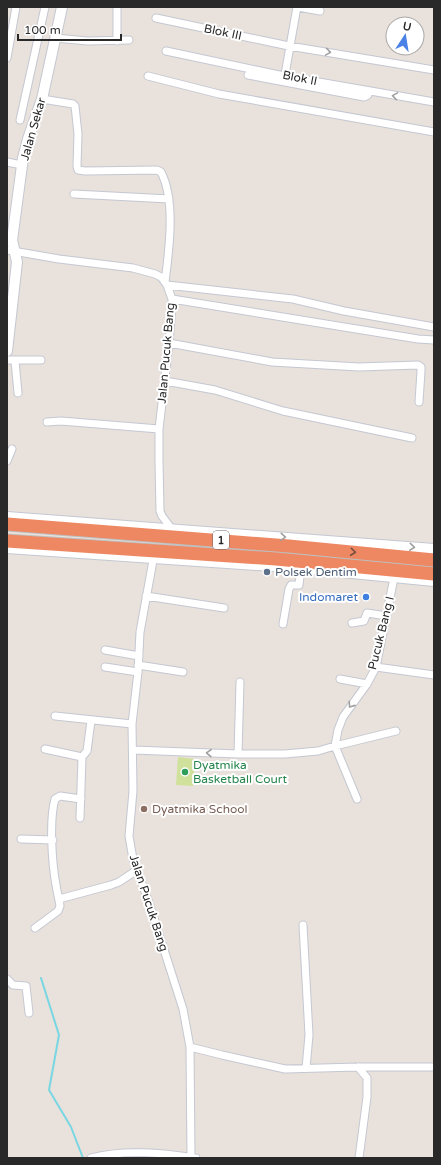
<svg xmlns="http://www.w3.org/2000/svg" width="441" height="1165" viewBox="0 0 441 1165" font-family="'Varela Round',sans-serif">
<rect width="100%" height="100%" fill="#e9e1dc"/>
<!-- pitch -->
<path fill="#cfe19a" d="M178,757l17,2 -2,27 -17,-1z"/>
<g fill="none" stroke-linecap="round" stroke-linejoin="round">
<!-- stream -->
<path stroke="#78d7e2" stroke-width="2" d="M41,978l18,57 -10,55 22,37 12,31"/>
<!-- street casing -->
<g stroke="#c4c8d1" stroke-width="9">
<path id="street" d="M298,7l22,4
M117,9v32
M156,18l133,28 145,24
M55,38l33,3 41,-1
M166,51l118,25 150,26
M7,58l9,-51
M248,75l116,22 4,-2 1,-4
M148,76l71,18 215,38
M284,80l13,-73
M42,99l31,5 2,2 3,28 -1,32 1,4 7,1 72,-1 4,2c15,29 8,78 4,110
M20,120l25,-113
M7,162l15,3
M74,194l95,5
M7,250l52,9 74,9 22,6 6,3 6,8 5,14v7l-3,37 -10,86v32l1,50 2,5 9,12
M167,285l126,14 51,12 90,16
M172,299l246,40 16,1
M169,343l103,19 87,5 59,-2 3,2v4l-2,31
M7,360h34
M15,361l3,32
M165,381l50,9 68,21 129,27
M47,422l14,-1 98,8
M7,461l5,-12
M154,555l-14,77 -2,40 -6,52 1,67 -4,45 4,23 15,41 35,109 7,38 1,110
M146,596l78,12
M352,623l12,-2 3,-8 20,3
M283,624l6,-35 2,-4h8l2,-17
M105,650l34,6
M138,665l45,7
M105,667l33,5
M376,667l58,8
M340,679l27,5
M55,716l77,8
M45,749l37,8
M133,750l105,4h47l33,-3 17,-5 3,-16 5,-13 24,-33 9,-17 19,-94
M238,754l2,-72
M357,799l-22,-53 61,-15
M80,818l2,-61 5,-6 4,-30
M21,839l32,1
M59,899l52,-14 8,-3 18,-12
M303,925l6,110 -3,33
M35,928l23,-17 2,-5c-1,-7 -3,-14 -4,-21 -4,-22 -7,-65 -1,-86l5,-3 21,3
M7,979l6,6 13,1 3,27
M190,1047l32,8 63,14 73,-2h76
M358,1067l9,11v19l-8,61
M91,1158c34,-9 71,-5 105,0"/>
</g>
<!-- secondary casing -->
<g stroke="#c4c8d1" stroke-width="12">
<path id="secondary" d="M7,351l10,-89 -5,-22 11,-82 5,-19 14,-40 20,-92
M7,517l427,32
M7,548l294,20 133,13"/>
</g>
<!-- highway casing -->
<g stroke="#bfbfbf" stroke-width="15">
<path id="highway" d="M7,524l282,22 145,14
M7,541l269,18 158,15"/>
</g>
<!-- street -->
<use href="#street" stroke="#fff" stroke-width="7"/>
<!-- secondary -->
<use href="#secondary" stroke="#fff" stroke-width="10"/>
<!-- highway -->
<use href="#highway" stroke="#ee8863" stroke-width="13"/>
</g>
<!-- one-way arrows -->
<defs><path id="oneway-chevron" d="M-2-3.5L2.5 0L-2 3.5" fill="none" stroke-width="1.6" stroke-linecap="round" stroke-linejoin="round"/></defs>
<g stroke="#9f9f9f">
<use href="#oneway-chevron" transform="translate(328 52) rotate(9)"/>
<use href="#oneway-chevron" transform="translate(395 96) rotate(-171)"/>
<use href="#oneway-chevron" transform="translate(283 537) rotate(4)"/>
<use href="#oneway-chevron" transform="translate(412 547) rotate(5)"/>
<use href="#oneway-chevron" transform="translate(351 705) rotate(125)"/>
<use href="#oneway-chevron" transform="translate(209 753) rotate(-178)"/>
</g>
<use stroke="#784f40" href="#oneway-chevron" transform="translate(353 552) rotate(6)"/>
<!-- markers -->
<circle fill="#5c6f8a" stroke="#fff" stroke-width="1.5" cx="267" cy="572" r="4"/>
<circle fill="#3f7fe0" stroke="#fff" stroke-width="1.5" cx="366" cy="597" r="4"/>
<circle fill="#2e9e5b" stroke="#fff" stroke-width="1.5" cx="185" cy="772" r="4"/>
<circle fill="#8d6e63" stroke="#fff" stroke-width="1.5" cx="144" cy="809" r="4"/>
<g text-anchor="middle" dominant-baseline="central" stroke-width="4" stroke-linejoin="round" paint-order="stroke">
<!-- shield labels -->
<rect fill="#fff" stroke="#696969" stroke-width="1" x="213" y="531" width="16" height="18" rx="3"/>
<g font-size="11" font-weight="bold" fill="#292929">
<text x="221" y="540">1</text>
</g>
<!-- street labels -->
<g font-size="12" fill="#292929" stroke="#fff">
<text transform="translate(223 32) rotate(12)">Blok III</text>
<text transform="translate(300 78) rotate(11)">Blok II</text>
<text transform="translate(33 129) rotate(-74)">Jalan Sekar</text>
<text transform="translate(166 353) rotate(-85)">Jalan Pucuk Bang</text>
<text transform="translate(381 633) rotate(-76)">Pucuk Bang I</text>
<text transform="translate(149 903) rotate(72)">Jalan Pucuk Bang</text>
</g>
<!-- service labels -->
<g font-size="12" fill="#4e5e75" stroke="#fff" text-anchor="start">
<text x="275" y="572">Polsek Dentim</text>
</g>
<!-- shop labels -->
<g font-size="12" fill="#366cbe" stroke="#fff" text-anchor="end">
<text x="358" y="597">Indomaret</text>
</g>
<!-- leisure labels -->
<g font-size="12" fill="#27864d" stroke="#fff" text-anchor="start">
<text x="193" y="765">Dyatmika<tspan x="193" dy="14">Basketball Court</tspan></text>
</g>
<!-- education labels -->
<g font-size="12" fill="#785e54" stroke="#fff" text-anchor="start">
<text x="152" y="809">Dyatmika School</text>
</g>
</g>
<!-- border -->
<rect width="441" height="1165" fill="none" stroke="#292929" stroke-width="16"/>
<!-- north arrow -->
<g transform="translate(405 36) rotate(12)"><circle r="19" fill="#ffffff" stroke="#a9a9a9"/>
<path d="M0-3L7 15L0 10L-7 15Z" fill="#4b82e7"/>
<text y="-6" font-size="11" font-weight="bold" text-anchor="middle" fill="#292929">U</text>
</g>
<!-- scale -->
<path d="M18 34v6h103v-6" fill="none" stroke="#292929" stroke-width="2"/>
<text x="24" y="34" font-size="12" fill="#292929" stroke="#ffffff" stroke-width="3" paint-order="stroke">100 m</text>
</svg>
